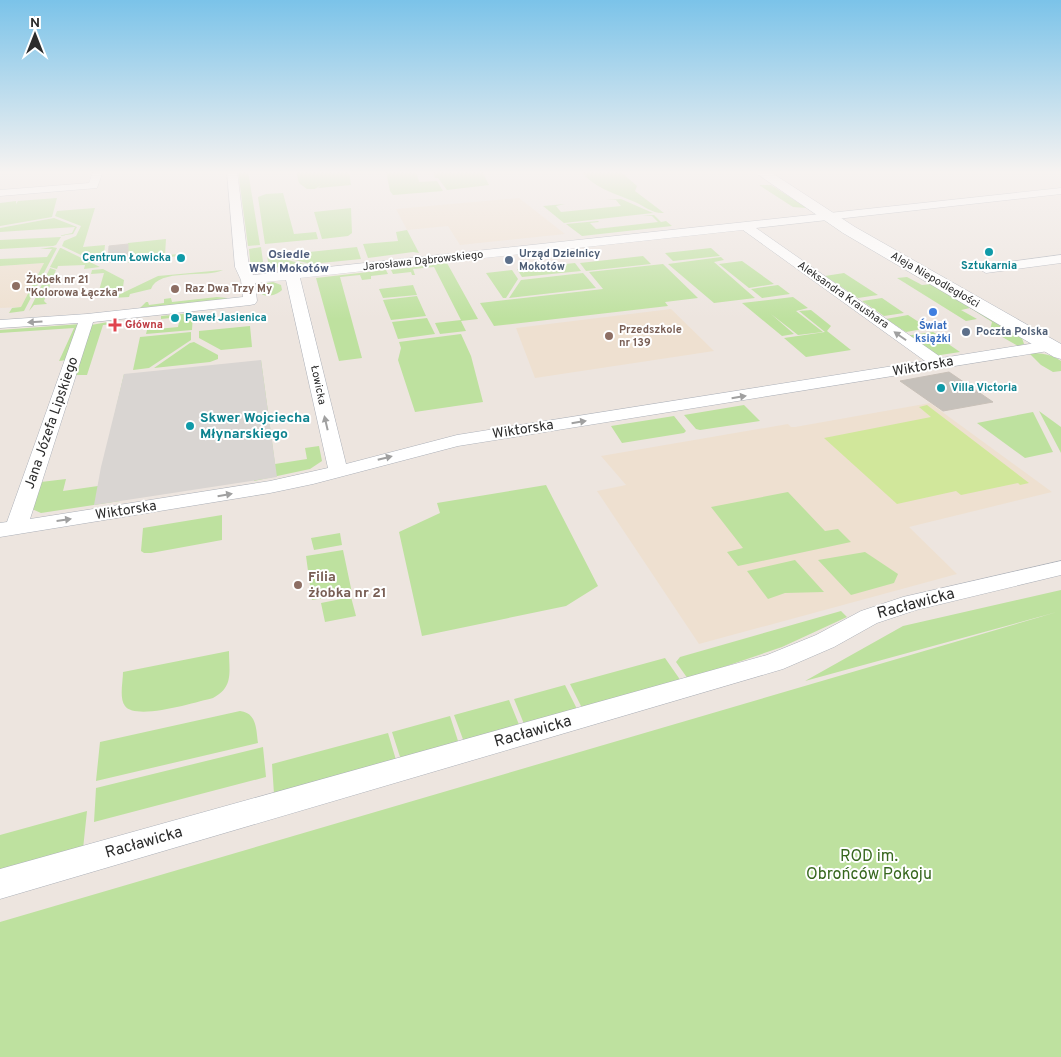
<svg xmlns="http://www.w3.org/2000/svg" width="1061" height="1057" viewBox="0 0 1061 1057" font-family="Overpass,sans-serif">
<rect width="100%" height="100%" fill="#ede5df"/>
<!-- education -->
<path fill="#eee0d0" d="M519,198l46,36 -105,11 -12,-19 -41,4 -11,-21z
M44,263l-23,44 -21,1v-42z
M671,309l43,42 -179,27 -19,-50z
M930,403l122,89 -143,35 48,47 -258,70 -102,-153 29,-6 -25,-29 187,-32 3,3h4z"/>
<!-- green -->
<path fill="#bee19f" d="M238,171h10l12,74 -12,1z
M296,171h53l2,14 -33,3 3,-3 -6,4h-8l-8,-6z
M386,171h30l3,11 18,-1 6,10 -50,4 -3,-4z
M433,171h17l1,2 31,-2 7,14 -42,5 -9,-12h-3z
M581,171h39l17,15 -2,5 29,22c-11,1 -20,-7 -29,-11 -18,-8 -36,-12 -50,-26l2,-1h-3z
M759,185h12l36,23 -14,-1z
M283,193l11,41 22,-2 2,7 -53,5 -7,-47 8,-3z
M57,198l-5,19 -52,9v-23l16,-2v3l2,-3z
M621,199l32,14 -89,10 -21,-17 22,-2 -9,2 5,6 60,-6 -5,-6h-10z
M95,208l-12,39 22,-2 -2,18h-5l-36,-17 2,-5 12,-5 5,-10 -26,-10 2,-5z
M351,208l1,25 -4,3 -26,3 -8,-27z
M654,215l7,7 5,-1 6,5 -90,10 -16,-12 32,-3 1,1 -9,1 6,6 62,-7 -6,-6h-10z
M54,218l23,9 -4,7 -15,2 14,-3 3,-6 -75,5v-4z
M407,230l12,23 -6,-1 -45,6 -5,-14 35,-3 -2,-9z
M61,237l-5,8 -3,1 -53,3v-9z
M166,239l-1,16 16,-1 -1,4v-2l-11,1v2l-41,4v-20z
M52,247l5,1 -33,63 -15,2 3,-5 9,-1 23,-44 -44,3v-7l47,-2 5,-8h-12z
M261,247l3,22 -13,1 -2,-21z
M357,247l4,12 -50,5 -20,-5 -1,-5z
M60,248h1l39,19 -16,2 1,-4 -27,1 -1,3 -7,-2z
M711,248l9,8 -47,5 -8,-8z
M267,255l37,9v1l-35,3z
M643,256l8,8 -65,7 -6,-8z
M721,257l3,3 -10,2 41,36 -41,5 -46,-39z
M742,261l32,23 -25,4 -30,-24z
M447,263l31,56 -17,2 5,10 -26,3 -5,-11 26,-3 -27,-53 -21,2 2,6h-3l-1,-3 -18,2 -2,-4z
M575,263l6,8 -59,6 -5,-8z
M663,264l35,34 -33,4 3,4 -174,20 -14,-23 123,-14 -14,-17z
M50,268l6,2 -12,31 3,3 -13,1 -5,6z
M103,269l21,11 -1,7 -11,6 -14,1 6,-21 -13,1 1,-4z
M223,270c-15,8 -65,-2 -72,19l-21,5 -1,3 -17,1 46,-22z
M386,270l2,4 -17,2v3l-9,1 -2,-5 -20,2 22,81 -23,3 -23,-83z
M512,270l6,9 -12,19h-3l-17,-25z
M583,273l13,15 -87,10 12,-18z
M844,273l34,22 -20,3 -33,-22z
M907,277l15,8 11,-1 89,54 2,6 -6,2 -28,-16 2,-8 -22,-14 -9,2 16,9 -11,2 -69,-43z
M273,282l8,3 1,5c-6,6 -17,8 -24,2l3,-8z
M413,285l4,10 -34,3 -4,-9z
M778,285l12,9 -28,4 -11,-9z
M417,296l9,20 -35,4 -8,-20z
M217,297l10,1v2l-87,8 6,-6h2l1,3 15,-2v-4l7,-1 1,4z
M793,297l15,11 -12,3 27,21 -25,3 -27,-21 23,20 -12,2 -40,-33z
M882,298l22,15 -20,3 -22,-15z
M811,310l20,16 -4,5 24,19 -45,7 -22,-19 41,-6 -26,-21z
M193,313l-1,17 -46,4 1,-4 31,-3 2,-10 -19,2v-3z
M908,315l20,13 -22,4 -20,-13z
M427,318l8,16 -37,5 -6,-17z
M114,321l-1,3 -10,1 -16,50h9h-21l16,-50z
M81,324l-14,36 -8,1 15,-33 -74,5v-3z
M250,326l2,21 -31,3 -22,-12v-7z
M191,332v8l-42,28 -16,2 7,-33z
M933,332l11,7v2l16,11 -26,4 -29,-20z
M461,334l10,22 12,46 -68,10 -17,-52 3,-12 -2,-6z
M194,342l24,13v4l-8,3 -56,6 36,-25z
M1029,353c12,0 23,1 32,8v10l-8,1 -12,-7z
M261,360l14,104 32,-5 -2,-11 14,-2 3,15 -12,8 -56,12z
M124,374l-4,127 -79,12 -9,-4 9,-27 25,-3 -3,12 35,-5z
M744,405l16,16 -60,9 -4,-1 -12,-14z
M1039,411l22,16v27v-1z
M1033,412l20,40 -28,6 -48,-35z
M674,416l12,15 -2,2 -62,10 -11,-17z
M546,485l52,101 -32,20 -144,30 -23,-104 41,-19 -3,-10z
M788,492l37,39 13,-2 13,13 -113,24 -11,-14 16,-4 -32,-41z
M222,515v25l-71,13h-7l-3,-2 2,-23z
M340,533l2,12 -28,5 -3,-12z
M343,550l9,43 -40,7 -6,-44z
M865,552l33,22 -4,9 -43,12 -33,-35z
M795,560l29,32 -39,1 -17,6 -21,-28z
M1061,590v467h-1061v-135l1057,-310 -252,69 98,-55z
M351,597l5,19 -31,6 -4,-19z
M841,611l6,6 -65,30 -94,32 -12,-17 4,-5z
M229,651c0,21 5,36 -16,47 -17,4 -77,23 -88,8 -6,-8 -2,-24 -2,-34z
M665,658l16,23 -98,29 -13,-26z
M565,685l13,26 -54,13 -10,-25z
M509,700l11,27 -56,15 -10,-27z
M240,711c17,2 16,18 18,32l-162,38 4,-39z
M450,716l9,28 -58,16 -9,-28z
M388,733l8,27 -122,34 -2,-30z
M263,747l3,30 -172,45 2,-34z
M87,811l-4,38 -83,24v-38z"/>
<!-- pitch -->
<path fill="#d1e79b" d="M927,405l102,78 -9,2 -2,-2 -57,12 -5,-4 -59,13 -73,-66 107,-21 -12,-10z"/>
<!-- plaza -->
<path fill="#d9d5d2" d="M261,360l16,117 -183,28 7,-38 23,-93z"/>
<!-- building -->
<path fill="#c6c1bb" stroke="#c9c1b9" d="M128,244v15l-20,3 1,-16z
M949,372l44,30 -50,9 -43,-30z"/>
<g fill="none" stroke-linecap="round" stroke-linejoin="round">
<!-- street casing -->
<g stroke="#acb0b8" stroke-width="1">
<path id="street" d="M93,171h10l-6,17 -97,8v-6l89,-7z
M227,171h10l12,96 4,8 808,-87v6l-305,34 186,130 106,-17 6,2 2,3 -2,3 -6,2 -590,95 -145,38 -43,9 -270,44v-14l7,-1 71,-199 -78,5v-8l87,-6 156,-17 -2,-17 -6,-13zM743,230l182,131 -468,74 -111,29 -46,-186zM286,280l42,188 -58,13 -240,38 63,-197 157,-17 5,-1 2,-3 -2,-18z
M1061,255v8l-75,10 -7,-4 7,-4z
M1061,561v14l-145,35 -39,13 -43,24 -51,22 -783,230v-30l767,-214 49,-20 45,-24 42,-14z"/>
</g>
<!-- secondary casing -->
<g stroke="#acb0b8" stroke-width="1">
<path id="secondary" d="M753,171h16l86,56 206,117v15l-7,-2 -211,-124z"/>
</g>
<!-- street -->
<use href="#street" fill="#fff" fill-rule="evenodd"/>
<!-- secondary -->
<use href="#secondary" fill="#fff" fill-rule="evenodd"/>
</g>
<!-- one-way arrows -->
<defs><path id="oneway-solid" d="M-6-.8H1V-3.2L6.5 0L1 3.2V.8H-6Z" transform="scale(1.25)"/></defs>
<g fill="#a0a0a0">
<use href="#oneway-solid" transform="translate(35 322) rotate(176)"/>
<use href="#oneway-solid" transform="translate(900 336) rotate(-145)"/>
<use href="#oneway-solid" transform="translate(739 397) rotate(-9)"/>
<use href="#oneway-solid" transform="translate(579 422) rotate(-9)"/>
<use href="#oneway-solid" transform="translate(326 423) rotate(-103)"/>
<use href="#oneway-solid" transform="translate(385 458) rotate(-14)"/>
<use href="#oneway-solid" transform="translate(225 495) rotate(-10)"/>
<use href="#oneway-solid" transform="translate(64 520) rotate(-8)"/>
</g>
<!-- sky -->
<linearGradient id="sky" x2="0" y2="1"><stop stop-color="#7bc3e9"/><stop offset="0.54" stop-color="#f7f3f1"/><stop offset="1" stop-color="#f7f3f1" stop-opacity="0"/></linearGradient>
<rect width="1061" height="319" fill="url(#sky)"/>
<!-- markers -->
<g fill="#0f9aa8" stroke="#fff" stroke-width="2">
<circle cx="989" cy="252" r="5"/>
<circle cx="181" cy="258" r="5"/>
<circle cx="175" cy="318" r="5"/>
<circle cx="941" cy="388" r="5"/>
<circle cx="190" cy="426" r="5"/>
</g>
<g fill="#5c6f8a" stroke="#fff" stroke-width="2">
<circle cx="509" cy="260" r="5"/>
<circle cx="966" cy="332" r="5"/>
</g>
<g fill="#8d6e63" stroke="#fff" stroke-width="2">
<circle cx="16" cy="286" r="5"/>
<circle cx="175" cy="289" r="5"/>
<circle cx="609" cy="336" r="5"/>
<circle cx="298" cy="585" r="5"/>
</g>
<circle fill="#3f7fe0" stroke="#fff" stroke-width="2" cx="933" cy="312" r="5"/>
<path fill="#e0444e" stroke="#fff" stroke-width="2" d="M112.5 317.5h5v5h5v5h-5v5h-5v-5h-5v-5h5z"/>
<g text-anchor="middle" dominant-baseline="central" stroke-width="4" stroke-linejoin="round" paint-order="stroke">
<!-- far-service labels -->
<g font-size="11" font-weight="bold" fill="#4e5e75" stroke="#fff" text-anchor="start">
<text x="519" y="254">Urząd Dzielnicy<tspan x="519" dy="13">Mokotów</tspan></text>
<text x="976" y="332">Poczta Polska</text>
</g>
<!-- far-culture labels -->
<g font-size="11" font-weight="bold" fill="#0d838f" stroke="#fff" text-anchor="start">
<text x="171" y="258" text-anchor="end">Centrum Łowicka</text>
<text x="989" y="266" text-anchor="middle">Sztukarnia</text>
<text x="185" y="318">Paweł Jasienica</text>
<text x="951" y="388">Villa Victoria</text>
</g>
<!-- far-street labels -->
<g font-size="11" fill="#2c2c2c" stroke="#fff">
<text transform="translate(423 261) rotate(-6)">Jarosława Dąbrowskiego</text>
<text transform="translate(935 280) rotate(30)">Aleja Niepodległości</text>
<text transform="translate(843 295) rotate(35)">Aleksandra Kraushara</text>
<text transform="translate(318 385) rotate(78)">Łowicka</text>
</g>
<!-- far-education labels -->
<g font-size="11" font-weight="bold" fill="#785e54" stroke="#fff" text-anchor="start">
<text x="26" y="280">Żłobek nr 21<tspan x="26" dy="13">"Kolorowa Łączka"</tspan></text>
<text x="185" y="289">Raz Dwa Trzy My</text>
<text x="619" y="330">Przedszkole<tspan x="619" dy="13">nr 139</tspan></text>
</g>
<!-- far-health labels -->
<g font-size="11" font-weight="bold" fill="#be3a42" stroke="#fff" text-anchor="start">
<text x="125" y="325">Główna</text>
</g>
<!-- far-shop labels -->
<g font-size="11" font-weight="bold" fill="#366cbe" stroke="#fff">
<text x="933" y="326">Świat<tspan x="933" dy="13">książki</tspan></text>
</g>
<!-- far-neighbourhood labels -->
<g font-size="12" font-weight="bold" fill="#4e5c7b" stroke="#fff">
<text x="289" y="255">Osiedle<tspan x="289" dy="14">WSM Mokotów</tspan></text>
</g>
<!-- street labels -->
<g font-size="14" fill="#2c2c2c" stroke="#fff">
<text transform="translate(923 367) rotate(-10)">Wiktorska</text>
<text transform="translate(52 423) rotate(-71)">Jana Józefa Lipskiego</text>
<text transform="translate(523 430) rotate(-9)">Wiktorska</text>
<text transform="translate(126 511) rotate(-9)">Wiktorska</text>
</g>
<!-- culture labels -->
<g font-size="14" font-weight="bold" fill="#0d838f" stroke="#fff" text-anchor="start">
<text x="200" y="418">Skwer Wojciecha<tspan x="200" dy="16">Młynarskiego</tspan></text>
</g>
<!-- education labels -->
<g font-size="14" font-weight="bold" fill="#785e54" stroke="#fff" text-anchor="start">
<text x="308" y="577">Filia<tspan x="308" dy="16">żłobka nr 21</tspan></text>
</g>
<!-- near-street labels -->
<g font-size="16" fill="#2c2c2c" stroke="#fff">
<text transform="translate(916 604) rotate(-15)">Racławicka</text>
<text transform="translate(533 732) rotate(-16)">Racławicka</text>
<text transform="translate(144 843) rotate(-16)">Racławicka</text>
</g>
<!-- near-park labels -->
<g font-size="16" fill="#37671e" stroke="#fff">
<text x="869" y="857">ROD im.<tspan x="869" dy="18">Obrońców Pokoju</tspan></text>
</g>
</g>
<!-- north arrow -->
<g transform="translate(35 35)" stroke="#ffffff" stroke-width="4" paint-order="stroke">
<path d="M0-4L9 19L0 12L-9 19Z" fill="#2c2c2c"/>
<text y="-8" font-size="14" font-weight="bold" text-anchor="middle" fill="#2c2c2c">N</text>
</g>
</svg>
